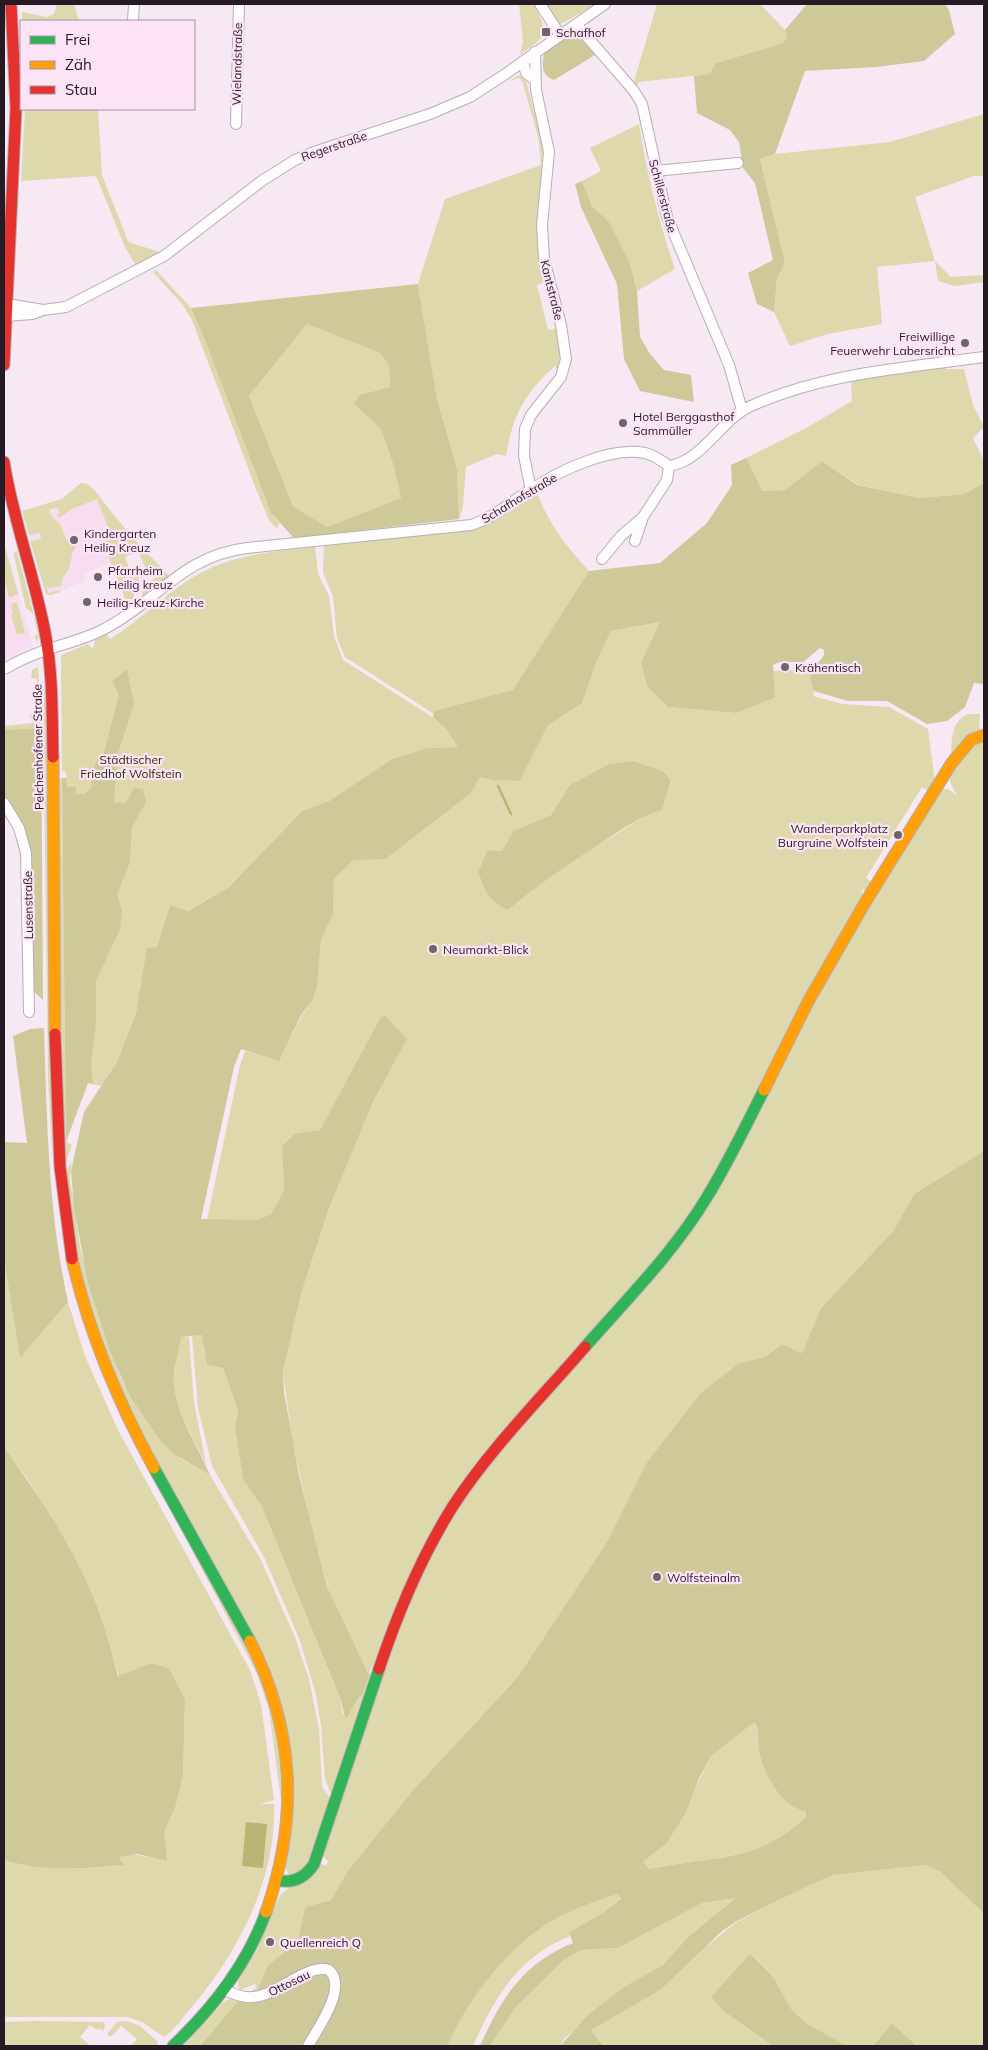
<svg xmlns="http://www.w3.org/2000/svg" width="988" height="2050" viewBox="0 0 988 2050" font-family="Mulish,sans-serif">
<rect width="100%" height="100%" fill="#f6e9f3"/>
<!-- built -->
<path fill="#f8ddf1" d="M81,483l7,1 6,6 33,41 -15,31 -26,11 -2,9 -37,14 -25,-85 40,-12z
M4,541l29,105 -29,15z"/>
<!-- green -->
<path fill="#ddd9ad" fill-rule="evenodd" d="M57,4h17l5,17h-57v-9l24,5 8,-3z
M519,4h14c18,31 13,32 -13,51l3,-14z
M544,4h53l-38,21z
M657,4h103l25,26 2,7 -4,6 -67,20 -7,11 -70,8 -2,4 -3,-5z
M519,75l7,6 17,65 -6,86 7,50 -7,3 11,45 9,-2 3,27 -2,16 -3,-5c-31,28 -42,49 -49,90l-9,-2 -31,13 -3,40 -4,12 -2,-50 -20,-70 -19,-115 27,-85 96,-34 -2,-24 -16,-58 -4,-5 -10,3z
M25,109h73l4,66 24,61 2,6 32,10 -24,14 -11,-19 -29,-71 -75,5z
M984,114v62h-10l-59,21 20,64 16,16 33,-2v7l-29,4 -17,-5 -3,-20 -58,6 5,57 -54,10 -38,12 -16,-34 3,-33 8,-16 -25,-104 15,-5 115,-12z
M639,124c8,50 20,98 36,145l-38,22 -7,-28 -21,-41 -17,-16 -10,-25 19,-10 -11,-23z
M156,270l35,38 8,16 67,176 8,17 5,6 -2,6 -8,-9 -11,-26 -66,-174 -9,-15 -30,-33z
M307,324l73,29 9,12 1,22 -31,8 -5,9 27,25 12,35 8,34 -74,29 -34,-21 -44,-110z
M945,366l1,3h18l9,36 11,22 -11,11 11,23v22l-20,11 -44,4 -62,-13 -36,-24 -37,29 -24,1 -15,-33 60,-30 46,-27 -1,-23z
M81,483l7,1 6,6 33,41 42,45 -27,23 1,-14 15,-9 -3,-7 -8,3 -9,-21 -13,6 8,21 6,-2v2l-6,21h-8l-23,-58 10,-4 -15,-38 -25,10 -13,9 -2,-3 3,-2 -3,-6 -8,3 3,7 8,7 8,19 10,-4 1,2 -6,10 -4,18 -7,10 -1,7 -14,2 1,5 12,-3v2l-10,3 -4,-1 -16,-53 11,-2 -1,-6 -11,2 -7,-24 40,-12z
M537,493c13,33 29,53 52,78l-76,120 -79,20v3l-89,-57 -8,-19 -4,-41 -10,-25 1,-26 149,-17 11,-4z
M315,547l3,27 11,22 5,40 9,24 97,62 19,25 -32,1 -35,11 -63,42 -27,10 -73,76 -42,24 -17,-6 -13,43 -10,1 -11,64 -19,49 -16,24 -13,-3 -20,-220 -2,-91 -4,-1 -1,-116 27,-11 5,5 2,-9 11,-6 4,5c29,-18 52,-42 80,-60 37,-24 83,-28 125,-32z
M4,550h2l12,44 -9,4 -5,-22z
M17,551l22,84 -2,7 -3,-6 4,-1 -5,-21 -7,-6 -12,-52v-4z
M17,602l8,31 -8,2 -6,-21 2,-1 -2,-9z
M660,622l-19,40 6,24 21,21 68,6 39,-15 -2,-27 18,-1 20,4 3,17 -1,5 29,8 47,3 39,22 7,54 -5,9 -8,-5 -56,91 8,5 -5,6 -7,1v12l8,4 72,-117h6l9,6c-3,-5 -8,-12 -7,-18 2,-13 23,-34 34,-38v412l-70,43 -20,36 -73,78 -19,45 -20,-9 -17,13 -26,6 -38,31 -54,68 -40,80 -90,136 -104,112 -66,82 -16,28 -26,7 -7,34 -30,24 -13,30 -2,-6h3l-1,-5 -15,6c-8,-12 11,-29 17,-40 4,-9 21,-53 24,-56 15,-13 28,-12 39,-31l6,3 2,-5 -5,-5 60,-181 -6,-11 -4,1 -3,5 1,9 -35,111 -6,2 -5,-13 -4,-53 -5,-31 -16,-54 -36,-84 -52,-91 -14,-58 -6,-72 10,-1 5,30 16,3 15,43 -3,17 8,51 19,28 79,195 1,10 5,6 12,-21 5,-2 4,-23 -38,-75 -20,-75 -18,-83 -9,-67 18,-78 27,-83 45,-109 34,-63 -22,-24 -5,3 -60,112 -26,4 -12,12 2,44 -13,24 -14,6h-50l33,-155 5,-14 34,9 23,-45 11,-15 4,-13 4,-47 12,-26 1,-35 19,-20h33l85,-66 9,-16 12,3 28,1 28,-57 34,-21 14,-40 15,-32zM634,761l29,10 8,9 -10,30c-16,4 -29,14 -43,23 -39,22 -76,48 -110,77 -21,-10 -22,-17 -30,-38l9,-22 15,1 11,-20 38,-16 19,-30 39,-21z
M38,667l3,61 -37,2v-4l29,-3 -4,-8 9,-5 -1,-31 -6,-1 1,-8z
M43,680l3,23 7,462 -5,-87z
M968,714h12l-1,11 2,7 -30,23c1,-16 0,-34 17,-41z
M62,778l4,364 6,3 -6,17 -3,-21 -4,-362z
M72,1162l-2,16 10,69 19,70 21,59 10,21 29,42 22,20 29,16 51,85 34,77 14,42 10,50 3,58 8,11 -23,70 -17,8 -4,-7 -5,-167 -135,-257 -46,-105 -21,-68 -14,-100z
M4,1259l16,99 48,-56 17,54 33,74 132,240 11,34 13,96 -14,4h14c3,74 -36,150 -84,205 -8,9 -16,22 -26,28l-22,-15 -15,-5h-123v-157c40,11 78,10 119,5l-5,-8 13,-3 19,3 26,-52 7,-29 2,-77 -16,-31 -18,-5 -32,13 -21,-66 -13,-30 -54,-96 -27,-37z
M181,1337h8l5,65 12,62c-15,-30 -34,-58 -32,-92 0,-10 6,-24 7,-35z
M190,1547c8,9 16,26 23,38 31,54 57,104 66,166 3,15 6,35 2,49l-12,-90 -12,-36z
M753,1721c6,9 4,20 6,30 6,30 25,42 47,60v6c-50,47 -96,39 -157,52l-6,-7 23,-18 46,-89z
M926,1865l15,7 43,42v132h-67l-25,-23 -19,23h-25l-41,-22 -16,-15 -18,-32 -47,36 47,33h-170l-12,-16 32,-19 114,-89 71,-36 25,-11z
M617,1893l4,4 -18,16 -34,19 1,4c-52,21 -75,61 -97,110h-26c23,-49 61,-102 110,-128 19,-10 40,-17 60,-25z
M737,1898l-49,39 -25,28 -36,20 -63,54 -4,7h-70l26,-39 48,-47 18,-10 36,-2 84,-45z
M229,1999l10,1 -39,46h-17l40,-44z
M36,2021l68,1 1,4 -2,5 -4,-3 -2,2 -7,-5 -10,12 11,9h-87v-24z
M127,2021l13,5 17,15 1,4 -27,1 6,-7 -16,-13 -10,11 -4,-3 10,-12z"/>
<!-- forest -->
<path fill="#cdc998" fill-rule="evenodd" d="M807,4h138l4,6 6,24 -31,27 -48,6 -71,4 -30,83 -15,5 25,104 -8,16 -3,33 -17,-8 -9,-31 25,-13 -18,-77 -12,-15 -4,-26 -9,-12 -33,-17 -3,-37 15,-2 7,-11 67,-20 4,-6 -2,-7z
M574,31l21,24 -41,25c-13,-5 -12,-14 -10,-26z
M582,181l10,25 17,16 21,41 7,28 3,46 10,17 14,16 27,5 3,27 -54,-11 -16,-32 -7,-75 -36,-77 -6,-23z
M418,284l19,115 20,70 2,50 -165,19 -23,-25 -68,-178 -12,-27zM307,324l73,29 9,12 1,22 -31,8 -5,9 27,25 12,35 8,34 -74,29 -34,-21 -44,-110z
M746,458l16,33 23,-1 37,-29 35,24 63,13 44,-4 20,-11v201l-10,-1 -9,24 -18,14 -20,3 -40,-23h-39l-34,-10c-8,-21 0,-21 10,-36v-5l-4,-2 -17,14h-23l-7,3 2,33 -39,15 -68,-6 -21,-21 -6,-24 19,-40 -49,9 -15,32 -14,40 -34,22 -28,56 -28,-1 -12,-3 -9,16 -85,66 -33,1 -19,19 -1,35 -12,26 -4,47 -4,13 -12,15 -22,46 -38,-12 -7,18 -33,152 56,1 14,-6 13,-24 -2,-44 12,-12 26,-4 60,-112 5,-3 22,24 -34,63 -45,109 -27,83 -18,78 1,20 15,84 28,111 42,88 -6,20 -4,2 -12,21 -2,-1 -4,-16 -79,-194 -19,-28 -8,-51 3,-17 -15,-43 -16,-3 -5,-30 -21,2c-1,12 -6,24 -7,34 -3,37 22,71 36,104l-38,-22 -13,-14 -29,-42 -20,-46 -22,-68 -14,-75 -3,-37 13,-59 33,-50 19,-49 11,-65 10,-1 13,-42 18,6 41,-24 73,-76 27,-10 63,-42 35,-11 31,-1 -12,-18 -13,-12 1,-6 79,-21 76,-119 71,-8 47,-40 25,-38 -1,-20z
M127,669l7,35 -17,52 -3,46 12,1 8,-15 9,1 3,13 -14,25 -2,35 -13,32 5,17 -2,18 -24,52v40l-5,43 2,20 -5,-1 -22,59 -4,-364h4l1,9h9v7h9l6,-6 4,-24 9,-12 15,-57 -7,-14z
M41,728l2,272 -10,-9 -2,-137 -17,-44 -10,-14v-66z
M634,761l29,10 8,9 -9,30c-23,6 -44,22 -64,35 -31,20 -62,41 -90,65 -21,-10 -22,-17 -30,-38l9,-22 15,1 11,-20 38,-16 19,-30 39,-21z
M44,1028c3,93 4,183 24,274l-48,56 -16,-99v-117l23,1 -14,-107 17,-7z
M984,1151v763l-43,-42 -15,-7 -93,10 -25,11 -71,35 -15,10 -62,59 -69,40 12,16h-43l29,-32 38,-29 36,-20 25,-28 48,-39 -34,5 -84,45 -36,2 -18,10 -48,47 -26,39h-10c21,-47 43,-83 93,-103l-4,-11 34,-19 18,-15 -4,-4c-21,7 -41,14 -60,24 -49,27 -87,79 -110,128h-247l39,-46h14l15,-35 30,-24 7,-34 26,-7 16,-28 66,-82 104,-112 90,-136 40,-80 54,-69 38,-30 26,-6 17,-13 20,9 19,-45 73,-78 20,-36zM754,1722c6,8 3,20 5,30 5,22 23,56 47,59v6c-50,47 -96,39 -157,52l-6,-7 23,-18 20,-32 13,-34 13,-23z
M4,1447c36,50 72,104 94,162 8,22 14,45 20,67l33,-13 18,5 16,31 -2,77 -7,29 -12,27 3,29 -29,-7 -19,3 5,8c-42,4 -80,7 -120,-5z
M750,1954l23,23 18,32 16,15 41,22h-75l-47,-33 -15,-16z
M892,2023l25,23h-44z"/>
<!-- water -->
<path fill="#b8b674" d="M246,1822l21,2 -4,44 -21,-2z"/>
<g fill="none" stroke-linecap="round" stroke-linejoin="round">
<!-- stream -->
<path stroke="#b8b674" stroke-width="2.5" d="M498,786l13,28
M600,2045v1"/>
<!-- street casing -->
<g stroke="#b8adb5" stroke-width="12">
<path id="street" d="M540,4l20,31
M133,21l1,-17
M576,24l58,67 8,13 25,113 62,148 13,45
M523,61l3,12 9,7
M236,124l3,-120
M655,171l83,-8
M7,304l36,6 23,-3 98,-51 99,-76 32,-20 19,-8 116,-38 40,-17 34,-22 101,-71
M6,316l26,-2 11,-4
M531,490l-7,-34 1,-27 6,-14 30,-38 5,-18 -5,-34 -17,-66 -2,-34 7,-73 -13,-62 -1,-38
M635,541l8,-24 24,-37 2,-14
M602,559l19,-23 22,-19
M4,669c11,-6 22,-12 34,-16 23,-9 47,-13 68,-25 53,-28 76,-72 141,-80l224,-23c22,-7 40,-23 59,-35 29,-19 80,-44 115,-37 9,2 17,8 24,13 35,-6 51,-46 82,-60 73,-33 154,-38 233,-49
M4,803l15,25 7,25 3,159
M225,1990c8,4 17,8 27,7 24,0 54,-34 77,-27 19,17 -11,58 -21,76"/>
</g>
<!-- fast casing -->
<g stroke="#b8adb5" stroke-width="13">
<path id="fast" d="M585,1347c42,-48 89,-95 122,-150 21,-34 39,-72 57,-107
M154,1468l96,173
M276,1880c17,4 29,-2 38,-16l65,-195
M173,2046c40,-38 74,-81 93,-134"/>
</g>
<!-- slow casing -->
<g stroke="#b8adb5" stroke-width="13">
<path id="slow" d="M53,757l2,277
M764,1090l45,-90 57,-99 85,-137 20,-24 13,-5
M72,1259c17,75 46,143 82,209
M250,1641c45,90 49,177 16,271"/>
</g>
<!-- jam casing -->
<g stroke="#b8adb5" stroke-width="13">
<path id="jam" d="M4,365l12,-257 -5,-104
M4,462c9,58 30,112 41,170 8,41 7,84 8,125
M55,1034l5,133 12,92
M379,1669c19,-57 42,-112 74,-163 37,-57 88,-108 132,-159"/>
</g>
<!-- street -->
<use href="#street" stroke="#fefcfd" stroke-width="10"/>
<!-- fast -->
<use href="#fast" stroke="#30b455" stroke-width="11"/>
<!-- slow -->
<use href="#slow" stroke="#ff9f0a" stroke-width="11"/>
<!-- jam -->
<use href="#jam" stroke="#e5322d" stroke-width="11"/>
</g>
<!-- markers -->
<g fill="#6f636c" stroke="#fce3f6" stroke-width="2">
<rect x="541" y="27" width="10" height="10" rx="2.5"/>
<circle cx="965" cy="343" r="5"/>
<circle cx="623" cy="423" r="5"/>
<circle cx="74" cy="540" r="5"/>
<circle cx="98" cy="577" r="5"/>
<circle cx="87" cy="602" r="5"/>
<circle cx="785" cy="667" r="5"/>
<circle cx="898" cy="835" r="5"/>
<circle cx="433" cy="949" r="5"/>
<circle cx="657" cy="1577" r="5"/>
<circle cx="270" cy="1942" r="5"/>
</g>
<g text-anchor="middle" dominant-baseline="central" stroke-width="4.5" stroke-linejoin="round" paint-order="stroke">
<!-- poi labels -->
<g font-size="12" fill="#261b24" stroke="#fce3f6" text-anchor="start">
<text x="556" y="32">Schafhof</text>
<text x="955" y="336" text-anchor="end">Freiwillige<tspan x="955" dy="14">Feuerwehr Labersricht</tspan></text>
<text x="633" y="416">Hotel Berggasthof<tspan x="633" dy="14">Sammüller</tspan></text>
<text x="84" y="533">Kindergarten<tspan x="84" dy="14">Heilig Kreuz</tspan></text>
<text x="108" y="570">Pfarrheim<tspan x="108" dy="14">Heilig kreuz</tspan></text>
<text x="97" y="602">Heilig-Kreuz-Kirche</text>
<text x="795" y="667">Krähentisch</text>
<text x="888" y="828" text-anchor="end">Wanderparkplatz<tspan x="888" dy="14">Burgruine Wolfstein</tspan></text>
<text x="443" y="949">Neumarkt-Blick</text>
<text x="667" y="1577">Wolfsteinalm</text>
<text x="280" y="1942">Quellenreich Q</text>
</g>
<!-- street labels -->
<g font-size="12" fill="#261b24" stroke="#fce3f6">
<text transform="translate(237 64) rotate(-89)">Wielandstraße</text>
<text transform="translate(334 146) rotate(-19)">Regerstraße</text>
<text transform="translate(663 196) rotate(75)">Schillerstraße</text>
<text transform="translate(552 290) rotate(76)">Kantstraße</text>
<text transform="translate(519 498) rotate(-31)">Schafhofstraße</text>
<text transform="translate(38 747) rotate(-91)">Pelchenhofener Straße</text>
<text transform="translate(28 905) rotate(-91)">Lusenstraße</text>
<text transform="translate(289 1983) rotate(-26)">Ottosau</text>
</g>
<!-- park labels -->
<g font-size="12" fill="#2c2c02" stroke="#fce3f6">
<text x="131" y="759">Städtischer<tspan x="131" dy="14">Friedhof Wolfstein</tspan></text>
</g>
</g>
<!-- border -->
<rect width="988" height="2050" fill="none" stroke="#261b24" stroke-width="10"/>
<!-- legend -->
<rect x="20" y="20" width="175" height="90" fill="#fce3f6" stroke="#a693a2"/>
<rect x="30" y="36" width="25" height="8" fill="#30b455" stroke="#a693a2"/>
<text x="65" y="45" font-size="15" fill="#261b24">Frei</text>
<rect x="30" y="61" width="25" height="8" fill="#ff9f0a" stroke="#a693a2"/>
<text x="65" y="70" font-size="15" fill="#261b24">Zäh</text>
<rect x="30" y="86" width="25" height="8" fill="#e5322d" stroke="#a693a2"/>
<text x="65" y="95" font-size="15" fill="#261b24">Stau</text>
</svg>
